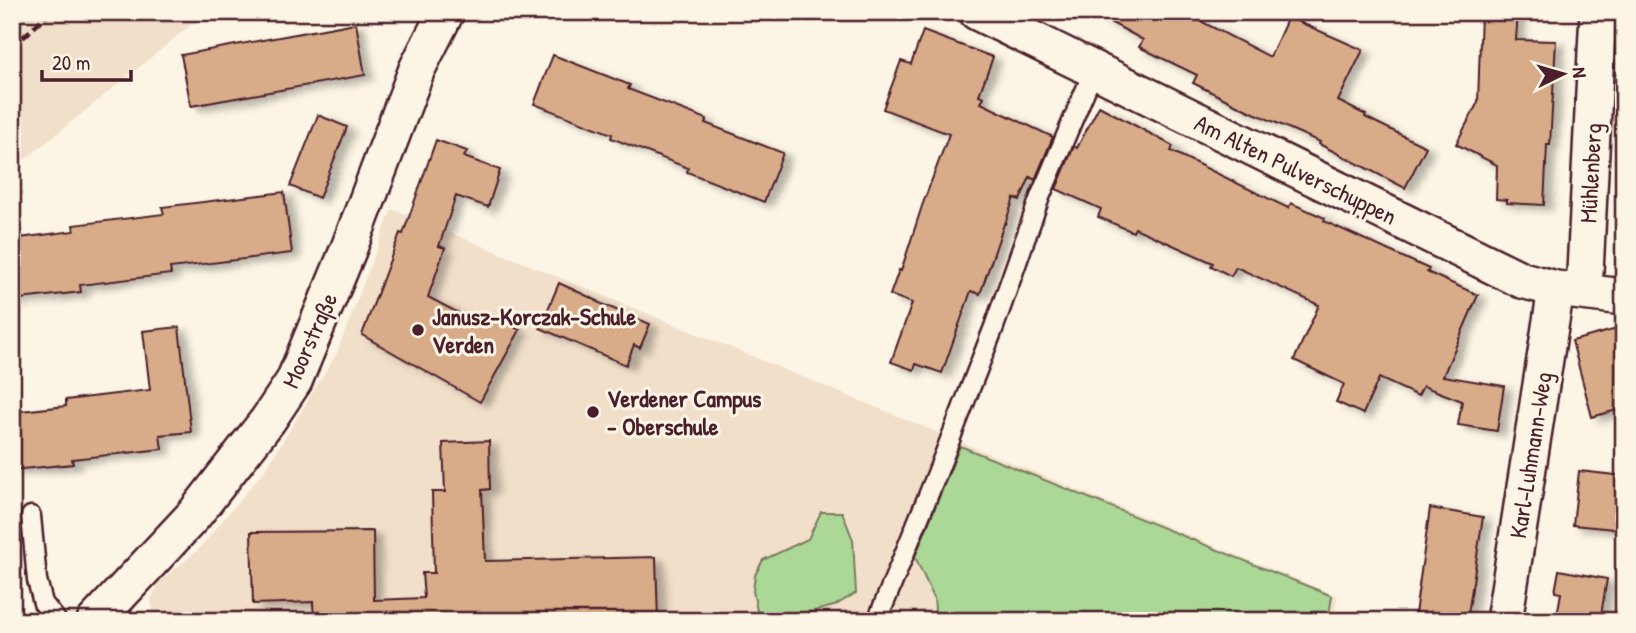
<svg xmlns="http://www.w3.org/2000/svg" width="1636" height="633" viewBox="0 0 1636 633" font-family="'Patrick Hand',sans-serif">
<defs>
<filter id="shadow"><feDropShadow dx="8" dy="4.5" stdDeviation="3.5" flood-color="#0004"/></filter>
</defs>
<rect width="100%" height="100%" fill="#fcf5e5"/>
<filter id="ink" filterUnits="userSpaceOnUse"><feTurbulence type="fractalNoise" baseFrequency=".0143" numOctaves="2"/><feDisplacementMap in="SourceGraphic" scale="14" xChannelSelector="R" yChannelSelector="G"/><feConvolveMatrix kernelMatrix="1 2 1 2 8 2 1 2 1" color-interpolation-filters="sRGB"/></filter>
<g filter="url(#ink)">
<!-- built -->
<path fill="#f1dfc9" d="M12,12h195l-195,158z
M392,209l945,387 -3,25h-1179l-4,-21 7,-17 40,-33 67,-80 72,-117z"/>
<!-- green -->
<path fill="#abd897" stroke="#7a7c61" stroke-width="2" d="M960,446l372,150 -4,25h-392l-2,-23 -19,-41z
M821,512h21l11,28 3,53 -22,13 -52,13 -24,-3 -5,-25 2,-16 8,-15 45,-21z"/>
<!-- building -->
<path fill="#d8ac89" stroke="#4a1f2b" stroke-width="2" filter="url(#shadow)" d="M1092,12h91l87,45 18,-40 75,33 -25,51 28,14 -1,2 61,30 -21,41 -86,-44 1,-2 -73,-32 -54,-27 4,-8 -58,-28 4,-7z
M1481,12h37l-2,28 40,1 -6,104h-3l-3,60 -37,-2v-3l-11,-1 1,-34 -41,-21 22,-42z
M356,23l9,52 -174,31 -10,-51z
M923,31l70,26 -14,38 5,2 -3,6 72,34 -18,43 -5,-3 -10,23 -6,-2 -9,26h-1l-24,70 -9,-3 -29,82 -26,-9 -2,6 -23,-8 21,-59 -22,-8 9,-25 2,1 21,-65 27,-72 -66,-25 18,-48 10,3z
M553,55l77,30 -2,4 79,30 -2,4 78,30 -19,49 -77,-30 1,-4 -77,-30 1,-4 -78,-30z
M1099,106l74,40 -2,5 117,57 3,-5 34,15 -1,3 105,48 -2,3 51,23 -35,81 61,10 -7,45 -39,-6 4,-24 -39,-15 -5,10 -39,-18 -16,36 -27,-12 8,-18 -50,-24 25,-55 -83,-38 -5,9 -20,-10 2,-3 -78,-35 -2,4 -35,-15 3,-8 -45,-20 18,-43 3,2z
M318,115l29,12 -28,71 -29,-12z
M436,140l31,11 -3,6 36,13 -12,37 -32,-11 -17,50 6,2 -17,49 55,29 6,-12 31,16 -40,72 -118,-67 38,-102 3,1z
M284,192l8,61 -122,15 1,6 -91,11 1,7 -69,8v-61l62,-8 -1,-6 91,-11 -2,-7z
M559,283l39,18 -1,1 53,22 -10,24 -6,-3 -8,20 -86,-37z
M179,327l12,105 -31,3 2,14 -90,10 1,5 -61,6v-58l54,-6v-6l84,-10 -7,-59z
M1624,327v81l-32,9 -20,-76z
M489,441l1,48 -8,1 3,71 171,-4 2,64h-344l-1,-19 -60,2 -2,-72 122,-1 1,69 50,-2 -2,-25h12l-2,-81h13l-2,-49z
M1579,471l45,5v54l-51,-5z
M1430,508l53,9 -16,104h-53z
M1559,570l48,9 -7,42h-44l5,-28 -6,-1z"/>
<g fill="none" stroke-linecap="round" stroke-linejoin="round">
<!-- lane casing -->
<g stroke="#4a1f2b" stroke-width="23">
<path id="lane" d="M31,516l6,64 6,23 14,18
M877,621l57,-140 60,-154 46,-130 54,-127"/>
</g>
<!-- street casing -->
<g stroke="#4a1f2b" stroke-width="40">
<path id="street" d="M977,12l545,268 34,9 68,8
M1584,292l14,-280
M95,621l99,-106 74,-95 26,-39 55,-133 68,-179 29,-57
M1504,621l52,-332"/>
</g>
<!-- lane -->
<use href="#lane" stroke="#fcf5e5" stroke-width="18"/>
<!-- street -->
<use href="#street" stroke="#fcf5e5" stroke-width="35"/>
<!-- rail -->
<path stroke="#4a1f2b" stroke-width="5" stroke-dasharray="10 5" stroke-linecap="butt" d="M12,48l38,-36"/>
</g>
</g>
<!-- markers -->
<g fill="#4a1f2b" stroke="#fcf5e5" stroke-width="2.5">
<circle cx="418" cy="330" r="7"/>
<circle cx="593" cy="412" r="7"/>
</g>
<g text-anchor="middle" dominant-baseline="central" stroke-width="6" stroke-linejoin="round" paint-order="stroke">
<!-- street labels -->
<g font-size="24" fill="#4a1f2b" stroke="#fcf5e5">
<text transform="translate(1296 169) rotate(26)">Am Alten Pulverschuppen</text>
<text transform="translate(1590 173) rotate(-87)">Mühlenberg</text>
<text transform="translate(309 340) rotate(-66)">Moorstraße</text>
<text transform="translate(1530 455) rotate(-81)">Karl-Luhmann-Weg</text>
</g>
<!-- poi labels -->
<g font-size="24" font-weight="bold" fill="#4a1f2b" stroke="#fcf5e5" text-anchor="start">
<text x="432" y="316">Janusz-Korczak-Schule<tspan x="432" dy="28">Verden</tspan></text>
<text x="607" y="398">Verdener Campus<tspan x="607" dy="28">- Oberschule</tspan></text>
</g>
</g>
<!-- margin -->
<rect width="1636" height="633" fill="none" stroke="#fcf5e5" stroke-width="42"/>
<rect x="21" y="21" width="1594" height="591" fill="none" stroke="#4a1f2b" stroke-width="2.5" filter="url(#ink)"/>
<!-- north arrow -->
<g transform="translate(1563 74) rotate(85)" stroke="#fcf5e5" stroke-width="5" paint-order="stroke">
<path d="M0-5L12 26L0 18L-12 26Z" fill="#4a1f2b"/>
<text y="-10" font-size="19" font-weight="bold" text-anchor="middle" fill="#4a1f2b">N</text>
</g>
<!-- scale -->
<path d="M42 70v10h89v-10" fill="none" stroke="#4a1f2b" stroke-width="3.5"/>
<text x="52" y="70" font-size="21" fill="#4a1f2b" stroke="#fcf5e5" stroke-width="5" paint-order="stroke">20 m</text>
</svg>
